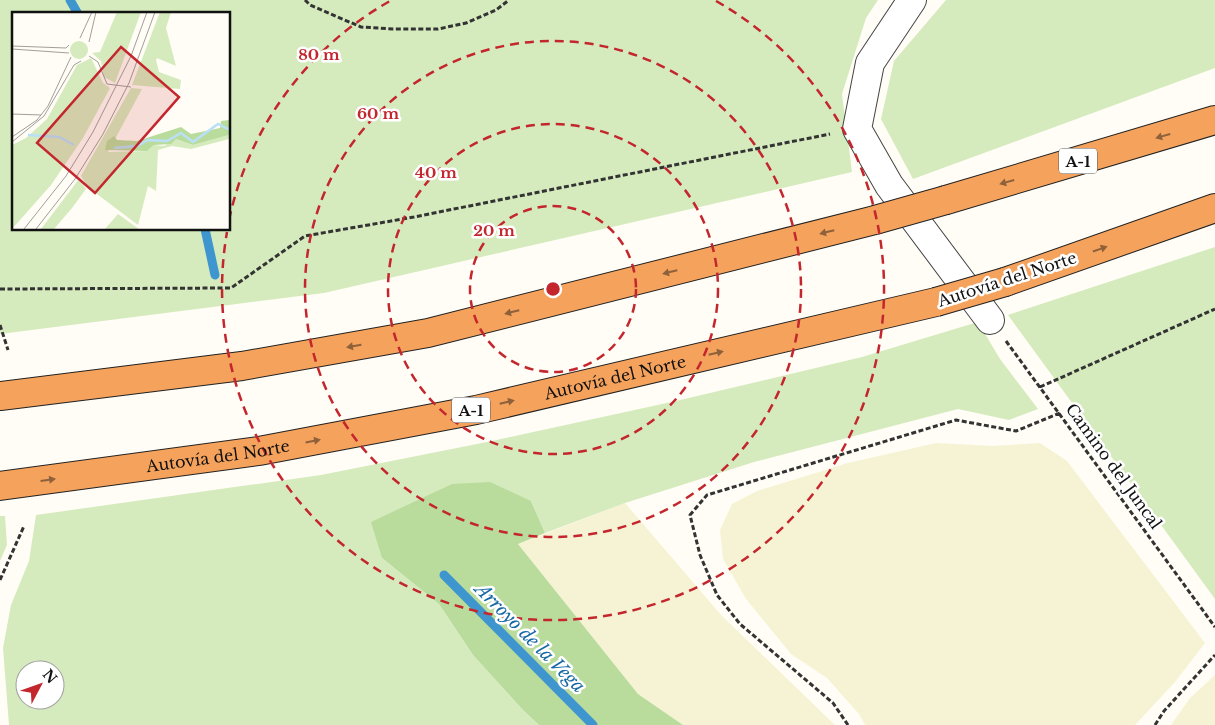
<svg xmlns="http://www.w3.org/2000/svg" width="1215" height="725" viewBox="0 0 1215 725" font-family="'Libre Baskerville',serif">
<rect width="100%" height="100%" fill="#fffdf5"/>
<!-- farmland -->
<path fill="#f6f3d4" d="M936,443l57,3 47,-3 27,18 138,182 -30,39 -40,43h-270l-6,-11 -32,-36 -36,-24 -45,-55 -23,-40 -3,-29 12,-26 25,-13 91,-28z
M625,503l97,113 113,109h-152l-45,-31 -120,-150z
M1215,675v50h-44l19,-27z"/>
<!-- green -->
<path fill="#d5ebbd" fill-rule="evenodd" d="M0,0h878l-12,18 -24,76 10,78 -528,121 -324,41zM14,14h215v215h-215z
M946,0h269v68l-302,111 -32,-60 13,-58z
M1215,247v352l-207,-284z
M978,322l22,37 38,50 -29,11 -51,-11 -204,53 -129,41 -80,30 -14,-32 -149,57 57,46 34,51 50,55 16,15h-530l-6,-77 8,-43 18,-44 7,-46 285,-40 171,-34 184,-40 186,-44zM25,670h30v30h-30z
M0,516h5l2,29 -7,16z"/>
<!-- forest -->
<path fill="#b9dc9c" d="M490,482l41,19 14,32 -27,11 120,150 45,31h-144l-16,-15 -50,-55 -34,-51 -57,-46 -11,-36 81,-38z"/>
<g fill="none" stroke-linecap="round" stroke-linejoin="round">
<!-- stream -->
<path stroke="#3f96cf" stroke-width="9" d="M70,0l8,14
M205,229l10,46
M444,575l149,150"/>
<!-- minor casing -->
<g stroke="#444" stroke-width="30">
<path id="minor" d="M912,0l-42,63 -13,66 32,56 101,135"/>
</g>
<!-- highway casing -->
<g stroke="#222" stroke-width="30">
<g id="highway">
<path d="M946,200l269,-80"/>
<path d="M1005,282l210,-74"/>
<path d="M0,396l242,-30 186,-33 447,-113"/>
<path id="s1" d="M0,486l259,-35 217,-41 460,-108"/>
</g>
</g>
<!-- path -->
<path stroke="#333" stroke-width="3" stroke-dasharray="5 2.5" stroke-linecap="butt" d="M305,0l5,5 51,22 32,2h45l28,-6 30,-13 13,-10
M0,289l231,-1 74,-52 109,-19 416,-83
M0,325l8,25
M1006,341l209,286
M1040,387l175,-78
M0,580l24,-54
M848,725l-15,-22 -93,-79 -23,-29 -17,-40 -10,-40 17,-20 249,-75 60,11 44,-18
M1155,725l9,-14 51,-56"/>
<!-- minor -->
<use href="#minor" stroke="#fff" stroke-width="28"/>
<!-- highway -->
<use href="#highway" stroke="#f5a25d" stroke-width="28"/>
<!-- highway-bridge casing -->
<g stroke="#222" stroke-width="30" stroke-linecap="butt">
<path id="highway-bridge" d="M875,220l71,-20
M936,302l69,-20"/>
</g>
<!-- highway-bridge -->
<use href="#highway-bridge" stroke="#f5a25d" stroke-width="28"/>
</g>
<!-- one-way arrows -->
<defs><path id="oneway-solid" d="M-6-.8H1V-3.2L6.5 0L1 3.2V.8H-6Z" transform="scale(1.25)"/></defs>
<g fill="#8e613b">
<use href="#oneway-solid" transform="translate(1163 136) rotate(164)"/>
<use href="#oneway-solid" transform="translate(1007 182) rotate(164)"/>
<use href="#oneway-solid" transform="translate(827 232) rotate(166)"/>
<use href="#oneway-solid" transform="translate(1100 249) rotate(-19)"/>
<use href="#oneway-solid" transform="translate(670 272) rotate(166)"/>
<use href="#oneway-solid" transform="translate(512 312) rotate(166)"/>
<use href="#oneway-solid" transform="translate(354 346) rotate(170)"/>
<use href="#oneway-solid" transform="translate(716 353) rotate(-13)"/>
<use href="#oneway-solid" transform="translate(507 402) rotate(-13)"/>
<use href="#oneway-solid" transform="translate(313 441) rotate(-11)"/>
<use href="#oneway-solid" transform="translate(48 480) rotate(-8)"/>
</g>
<!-- distance rings -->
<g fill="none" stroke="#c4262e" stroke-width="2.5" stroke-dasharray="9 6">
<circle cx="553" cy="289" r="83"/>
<circle cx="553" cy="289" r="165"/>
<circle cx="553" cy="289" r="248"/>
<path d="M229 220A331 331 0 0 1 390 1M716 1A331 331 0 1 1 227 232"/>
</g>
<g text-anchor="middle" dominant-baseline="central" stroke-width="5" stroke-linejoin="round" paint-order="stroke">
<!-- shield labels -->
<g fill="#fff" stroke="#585858" stroke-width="1">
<rect x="1059" y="148.5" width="38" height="25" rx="4"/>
<rect x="452" y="397.5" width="38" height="25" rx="4"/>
</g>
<g font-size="15" font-weight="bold" fill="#111">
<text x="1078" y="161">A-1</text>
<text x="471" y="410">A-1</text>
</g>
<!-- street labels -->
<g font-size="16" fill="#111" stroke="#fff">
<text transform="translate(1007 279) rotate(-18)">Autovía del Norte</text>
<text stroke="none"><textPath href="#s1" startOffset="625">Autovía del Norte</textPath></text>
<text stroke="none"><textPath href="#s1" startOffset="220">Autovía del Norte</textPath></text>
<text transform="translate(1114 466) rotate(54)">Camino del Juncal</text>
</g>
<!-- water labels -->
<g font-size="18" font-style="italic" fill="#1768a6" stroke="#fff">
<text transform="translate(530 638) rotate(45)">Arroyo de la Vega</text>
</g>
</g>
<!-- overview -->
<g transform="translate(12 12)">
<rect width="218" height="218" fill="#fffdf5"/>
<path d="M105,0h24l-26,71 -11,-6 -3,-16 -9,-8 8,-1zM148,0h11l-5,16 10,38 -19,-8 -1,2 3,12 22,8 -1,9 -48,-4zM58 38a9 9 0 1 1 18 0a9 9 0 1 1-18 0ZM79,46l12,25 7,5 -27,50 -32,47 -39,44v-84l14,-7 21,-19 30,-54zM119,76l11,1 -34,63 39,-1 7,-6 10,1 12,-7 17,6 36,-10v4l-38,10 -19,-3 -14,4 -2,41 -8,-5 -10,39 -49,-37 -8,-12zM67,167l7,10 -14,19 -18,21h-13zM106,202l11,8 10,7h-34z" fill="#d5ebbd"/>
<path d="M217,108v15l-36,10 -17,-6 -5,5 -17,1 -7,6 -42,-1 2,-9 7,-5 3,4 20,1 44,-14 10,7 29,-6 1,-7z" fill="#b9dc9c"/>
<path fill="none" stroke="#b9e0f7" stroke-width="2.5" d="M16,123l31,2 15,8M102,136l23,-2 11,-6 19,1 14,-8 12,9 25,-18 12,6"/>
<path fill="none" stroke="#a09f9a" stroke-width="1" d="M68,26l12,-26M77,30l7,-30M0,34l54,2 3,-3M0,37l57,4M77,44l9,6 9,22 24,3M0,102l29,1M0,125l25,-17 11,-14 23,-49M0,130l32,-26 30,-51 7,-4M12,217l42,-53 27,-44 38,-76 16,-44M24,217l39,-50 28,-45 26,-51 26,-71"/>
<path fill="#c4262e" fill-opacity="0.15" stroke="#c4262e" stroke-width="2.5" d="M109,35l58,50 -84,96 -58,-50z"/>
<rect width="218" height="218" fill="none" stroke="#111" stroke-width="2.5"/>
</g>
<circle cx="553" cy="289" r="8" fill="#c4262e" stroke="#fff" stroke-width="2.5"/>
<g font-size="15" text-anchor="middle" font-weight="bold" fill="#c4262e" stroke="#fff" stroke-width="5" stroke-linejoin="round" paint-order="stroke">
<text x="319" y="60">80 m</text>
<text x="378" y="119">60 m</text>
<text x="436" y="178">40 m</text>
<text x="494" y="236">20 m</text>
</g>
<!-- north arrow -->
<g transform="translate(40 685) rotate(49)"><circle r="24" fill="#ffffff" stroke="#a0a0a0"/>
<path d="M0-4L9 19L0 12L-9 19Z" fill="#c4262e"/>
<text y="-8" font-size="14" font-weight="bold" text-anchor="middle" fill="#111111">N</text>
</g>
</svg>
